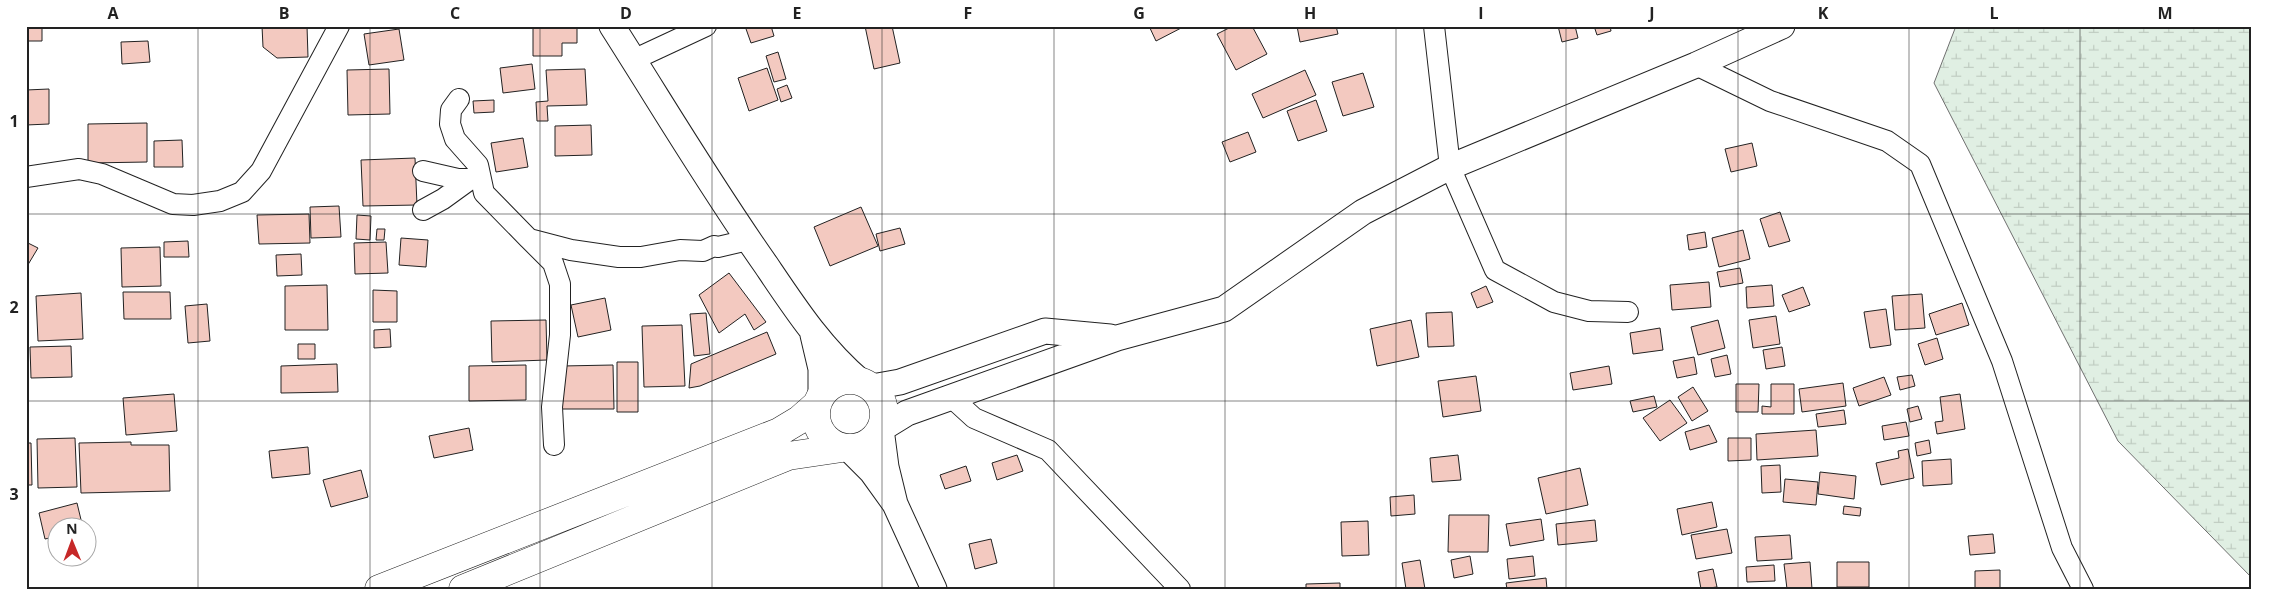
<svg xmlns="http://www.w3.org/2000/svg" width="2278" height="615" viewBox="0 0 2278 615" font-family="'Open Sans',sans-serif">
<defs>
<pattern id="wetland-marsh" width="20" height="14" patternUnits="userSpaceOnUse" patternTransform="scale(1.25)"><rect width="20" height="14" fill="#e0efe3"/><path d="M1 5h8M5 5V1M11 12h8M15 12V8" fill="none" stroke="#c0cdc2"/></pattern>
</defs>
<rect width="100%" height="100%" fill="#fff"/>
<!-- wetland -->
<path fill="url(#wetland-marsh)" stroke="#6f6f6f" d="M1956,26h296v552l-134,-137 -184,-358z"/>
<!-- building -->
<path fill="#f3c9c0" stroke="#222" d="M26,26h16v15h-16z
M262,26h45l1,31 -31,1 -14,-11z
M533,26h44v17h-15v13h-29z
M745,26h26l3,10 -23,7z
M865,26h27l8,37 -26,6z
M1149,26h36l-29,15z
M1233,26h19l15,28 -31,16 -19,-36z
M1297,26h39l2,8 -38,8z
M1558,26h17l3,12 -16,4z
M1594,26h16l1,5 -14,4z
M399,29l5,31 -35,5 -5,-31z
M148,41l2,21 -28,2 -1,-22z
M778,52l8,27 -12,3 -8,-26z
M532,64l3,25 -32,4 -3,-25z
M767,68l11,32 -29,11 -11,-33z
M389,69l1,45 -42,1 -1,-45z
M585,69l2,36 -40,1 1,15h-11l-1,-19 12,-1 -2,-31z
M1305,70l11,25 -53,23 -11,-24z
M1363,73l11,34 -31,9 -11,-34z
M787,85l5,13 -11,4 -4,-13z
M49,89v35l-23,1v-35z
M494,100v12l-20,1 -1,-12z
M1316,100l11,31 -29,10 -11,-30z
M147,123v39l-59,1v-39z
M591,125l1,30 -37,1v-30z
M1248,132l8,20 -26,10 -8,-20z
M523,138l5,29 -32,5 -5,-29z
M182,140l1,27h-29v-26z
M1752,143l5,23 -26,6 -6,-23z
M415,158l2,47 -54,1 -2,-46z
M339,206l2,31 -30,1 -1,-31z
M861,207l17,39 -48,20 -16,-39z
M1780,212l10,29 -21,6 -9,-28z
M309,214l1,29 -51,1 -2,-29z
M357,215l14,1 -1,24 -14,-1z
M900,228l5,16 -25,7 -4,-17z
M377,229h8l-1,11h-8z
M1743,230l7,29 -31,8 -7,-29z
M1705,232l2,15 -18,3 -2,-15z
M401,238l27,2 -2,27 -27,-2z
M188,241l1,16h-25v-15z
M26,242l12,6 -12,20z
M386,242l2,31 -33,1 -1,-31z
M160,247l1,39 -39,1 -1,-39z
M301,254l1,21 -25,1 -1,-21z
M1740,268l3,15 -23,4 -3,-15z
M729,273l37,49 -12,8 -9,-16 -26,19 -20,-38z
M1709,282l2,25 -39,3 -2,-25z
M327,285l1,45h-43v-44z
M1772,285l2,21 -27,2 -1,-21z
M1486,286l7,16 -16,6 -6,-15z
M1803,287l7,18 -21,7 -7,-17z
M373,290l24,1v31h-24z
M123,292h47l1,27h-47z
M81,293l2,46 -45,2 -2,-45z
M1922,294l3,34 -30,2 -3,-34z
M605,298l6,32 -33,7 -7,-32z
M1962,303l7,22 -33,10 -7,-21z
M207,304l3,37 -22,2 -3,-37z
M1886,309l5,36 -21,3 -6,-36z
M1452,312l2,34 -26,1 -2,-34z
M706,313l4,41 -16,2 -4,-42z
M1776,316l4,28 -27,4 -4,-28z
M546,320l1,40 -55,2 -1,-41z
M1411,320l8,37 -42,9 -7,-37z
M1718,320l7,28 -27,7 -7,-28z
M682,325l3,61 -41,1 -2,-61z
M1660,328l3,22 -30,4 -3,-21z
M390,329l1,18 -17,1v-18z
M767,332l9,22 -76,32 -11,2 2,-24z
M1937,338l6,21 -18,6 -7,-21z
M298,344h17v15h-17z
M71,346l1,31 -41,1 -1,-31z
M1782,347l3,19 -19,3 -3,-19z
M1727,355l4,19 -16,3 -4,-18z
M1694,357l3,17 -20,4 -4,-17z
M617,362h21v50h-21z
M337,364l1,28 -57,1v-27z
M526,365v35l-57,1v-35z
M613,365l1,44h-52v-43z
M1609,366l3,18 -39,6 -3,-17z
M1912,375l3,11 -15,4 -3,-13z
M1476,376l5,35 -38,6 -5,-36z
M1884,377l7,18 -32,11 -6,-18z
M1843,383l3,23 -44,6 -3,-23z
M1736,384h23l-1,28h-22z
M1771,384h23v30h-32v-8l9,1z
M1693,387l15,24 -16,10 -14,-24z
M174,394l3,37 -51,4 -3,-37z
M1960,394l5,35 -28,5 -2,-12 8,-1 -3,-24z
M1654,396l3,11 -24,5 -3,-11z
M1670,400l17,23 -27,18 -17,-23z
M1918,406l4,13 -12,3 -3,-13z
M1844,410l2,14 -28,3 -2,-13z
M1906,422l3,14 -25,4 -2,-14z
M1709,425l8,17 -27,8 -5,-18z
M469,428l4,22 -39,8 -5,-22z
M1816,430l2,26 -61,4 -1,-26z
M75,438l2,49 -39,1 -1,-49z
M1728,438h23v22l-23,1z
M1929,440l2,13 -14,3 -2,-13z
M131,442v3h38l1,46 -89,2 -2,-50z
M26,443h5l1,42h-6z
M308,447l2,27 -38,4 -3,-27z
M1908,449l6,29 -33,7 -5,-22 23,-5 -1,-7z
M1017,455l6,16 -26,9 -5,-17z
M1458,455l3,25 -29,2 -2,-24z
M1951,459l1,25 -29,2 -1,-25z
M1780,465l1,27 -19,1 -1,-27z
M966,466l5,15 -26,8 -5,-14z
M1580,468l8,37 -42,9 -8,-36z
M361,470l7,27 -37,10 -8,-27z
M1820,472l36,4 -2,23 -36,-5z
M1785,479l33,3 -2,23 -33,-3z
M1414,495l1,19 -24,2 -1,-19z
M1712,502l5,25 -35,8 -5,-26z
M77,503l6,25h-25v8l-13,3 -6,-26z
M1844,506l17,2 -1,8 -17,-2z
M1449,515h40l-1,37h-40z
M1541,519l3,21 -34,6 -4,-22z
M1595,520l2,21 -39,4 -2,-21z
M1368,521l1,34 -27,1 -1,-34z
M1727,529l5,24 -36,6 -5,-24z
M1993,534l2,19 -25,2 -2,-19z
M1790,535l2,24 -35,2 -2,-24z
M991,539l6,24 -22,6 -6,-25z
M1470,556l3,18 -19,4 -3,-18z
M1533,556l2,20 -26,3 -2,-20z
M1420,560l5,29h-19l-4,-26z
M1810,562l2,27h-25l-3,-25z
M1837,562h32v25h-32z
M1774,565l1,16 -28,1 -1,-15z
M1713,569l4,18 -16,2 -3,-17z
M2000,570v19h-25v-18z
M1546,578l1,11h-40l-1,-6z
M1340,583v6h-34v-5z"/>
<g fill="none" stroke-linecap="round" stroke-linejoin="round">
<!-- minor casing -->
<g stroke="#222" stroke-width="22">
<path id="minor" d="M1434,26l16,141 45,103 59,32 35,9 39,1
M633,60l73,-34
M1696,65l74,36 117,40 33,23 82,197 60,187 21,41
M459,99l-8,11 -1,14 5,15 23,26 6,28 45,46 42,11 48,7h22l39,-7 23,1 11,-5 4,1 30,-7
M423,171l35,8h23
M26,177l53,-8 23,5 71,30 20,1 27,-4 22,-9 19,-21 78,-145
M423,210l20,-11 29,-21
M529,239l24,24 7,21v51l-8,72 2,38
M951,397l23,21 74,32 132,139"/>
</g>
<!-- tertiary casing -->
<g stroke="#222" stroke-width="27">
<path id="tertiary" d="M612,26c51,80 99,161 154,239 29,43 55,83 95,117
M813,335l8,34v26
M872,387l28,-5 145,-51 65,6
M848,448l24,24 23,32 39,85
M895,504l-9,-37 -5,-38 26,-16 210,-75 107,-29 139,-97 87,-45 246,-102 86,-39"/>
</g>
<!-- secondary casing -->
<g stroke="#222" stroke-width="29">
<path id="secondary" d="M816 414a34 34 0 1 1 68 0a34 34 0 1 1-68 0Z
M379,589l400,-157 20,-12 17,-15
M463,589l325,-133 54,-8"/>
</g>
<!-- minor -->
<use href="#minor" stroke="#fff" stroke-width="20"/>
<!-- tertiary -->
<use href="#tertiary" stroke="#fff" stroke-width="25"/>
<!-- secondary -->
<use href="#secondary" stroke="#fff" stroke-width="28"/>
</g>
<!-- grid -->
<path fill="none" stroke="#222" stroke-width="1" stroke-opacity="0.55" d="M198,26v563M370,26v563M540,26v563M712,26v563M882,26v563M1054,26v563M1225,26v563M1396,26v563M1566,26v563M1738,26v563M1909,26v563M2080,26v563M26,214h2226M26,401h2226"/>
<!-- border -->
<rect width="2278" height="615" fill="none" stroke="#ffffff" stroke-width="55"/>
<!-- north arrow -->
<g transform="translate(72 542) rotate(359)"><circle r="24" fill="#ffffff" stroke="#a7a7a7"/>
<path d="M0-4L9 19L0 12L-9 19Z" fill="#c62828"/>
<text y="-8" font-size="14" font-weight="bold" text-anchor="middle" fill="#222222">N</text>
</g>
<rect x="28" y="28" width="2222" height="560" fill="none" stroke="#222" stroke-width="2"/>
<g font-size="16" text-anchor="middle" font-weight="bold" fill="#222">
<text x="113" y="19">A</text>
<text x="284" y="19">B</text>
<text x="455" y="19">C</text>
<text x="626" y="19">D</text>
<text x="797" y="19">E</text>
<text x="968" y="19">F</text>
<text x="1139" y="19">G</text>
<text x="1310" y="19">H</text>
<text x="1481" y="19">I</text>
<text x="1652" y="19">J</text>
<text x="1823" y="19">K</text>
<text x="1994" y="19">L</text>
<text x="2165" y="19">M</text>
<text x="14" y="127">1</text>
<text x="14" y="313">2</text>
<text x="14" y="500">3</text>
</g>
</svg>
